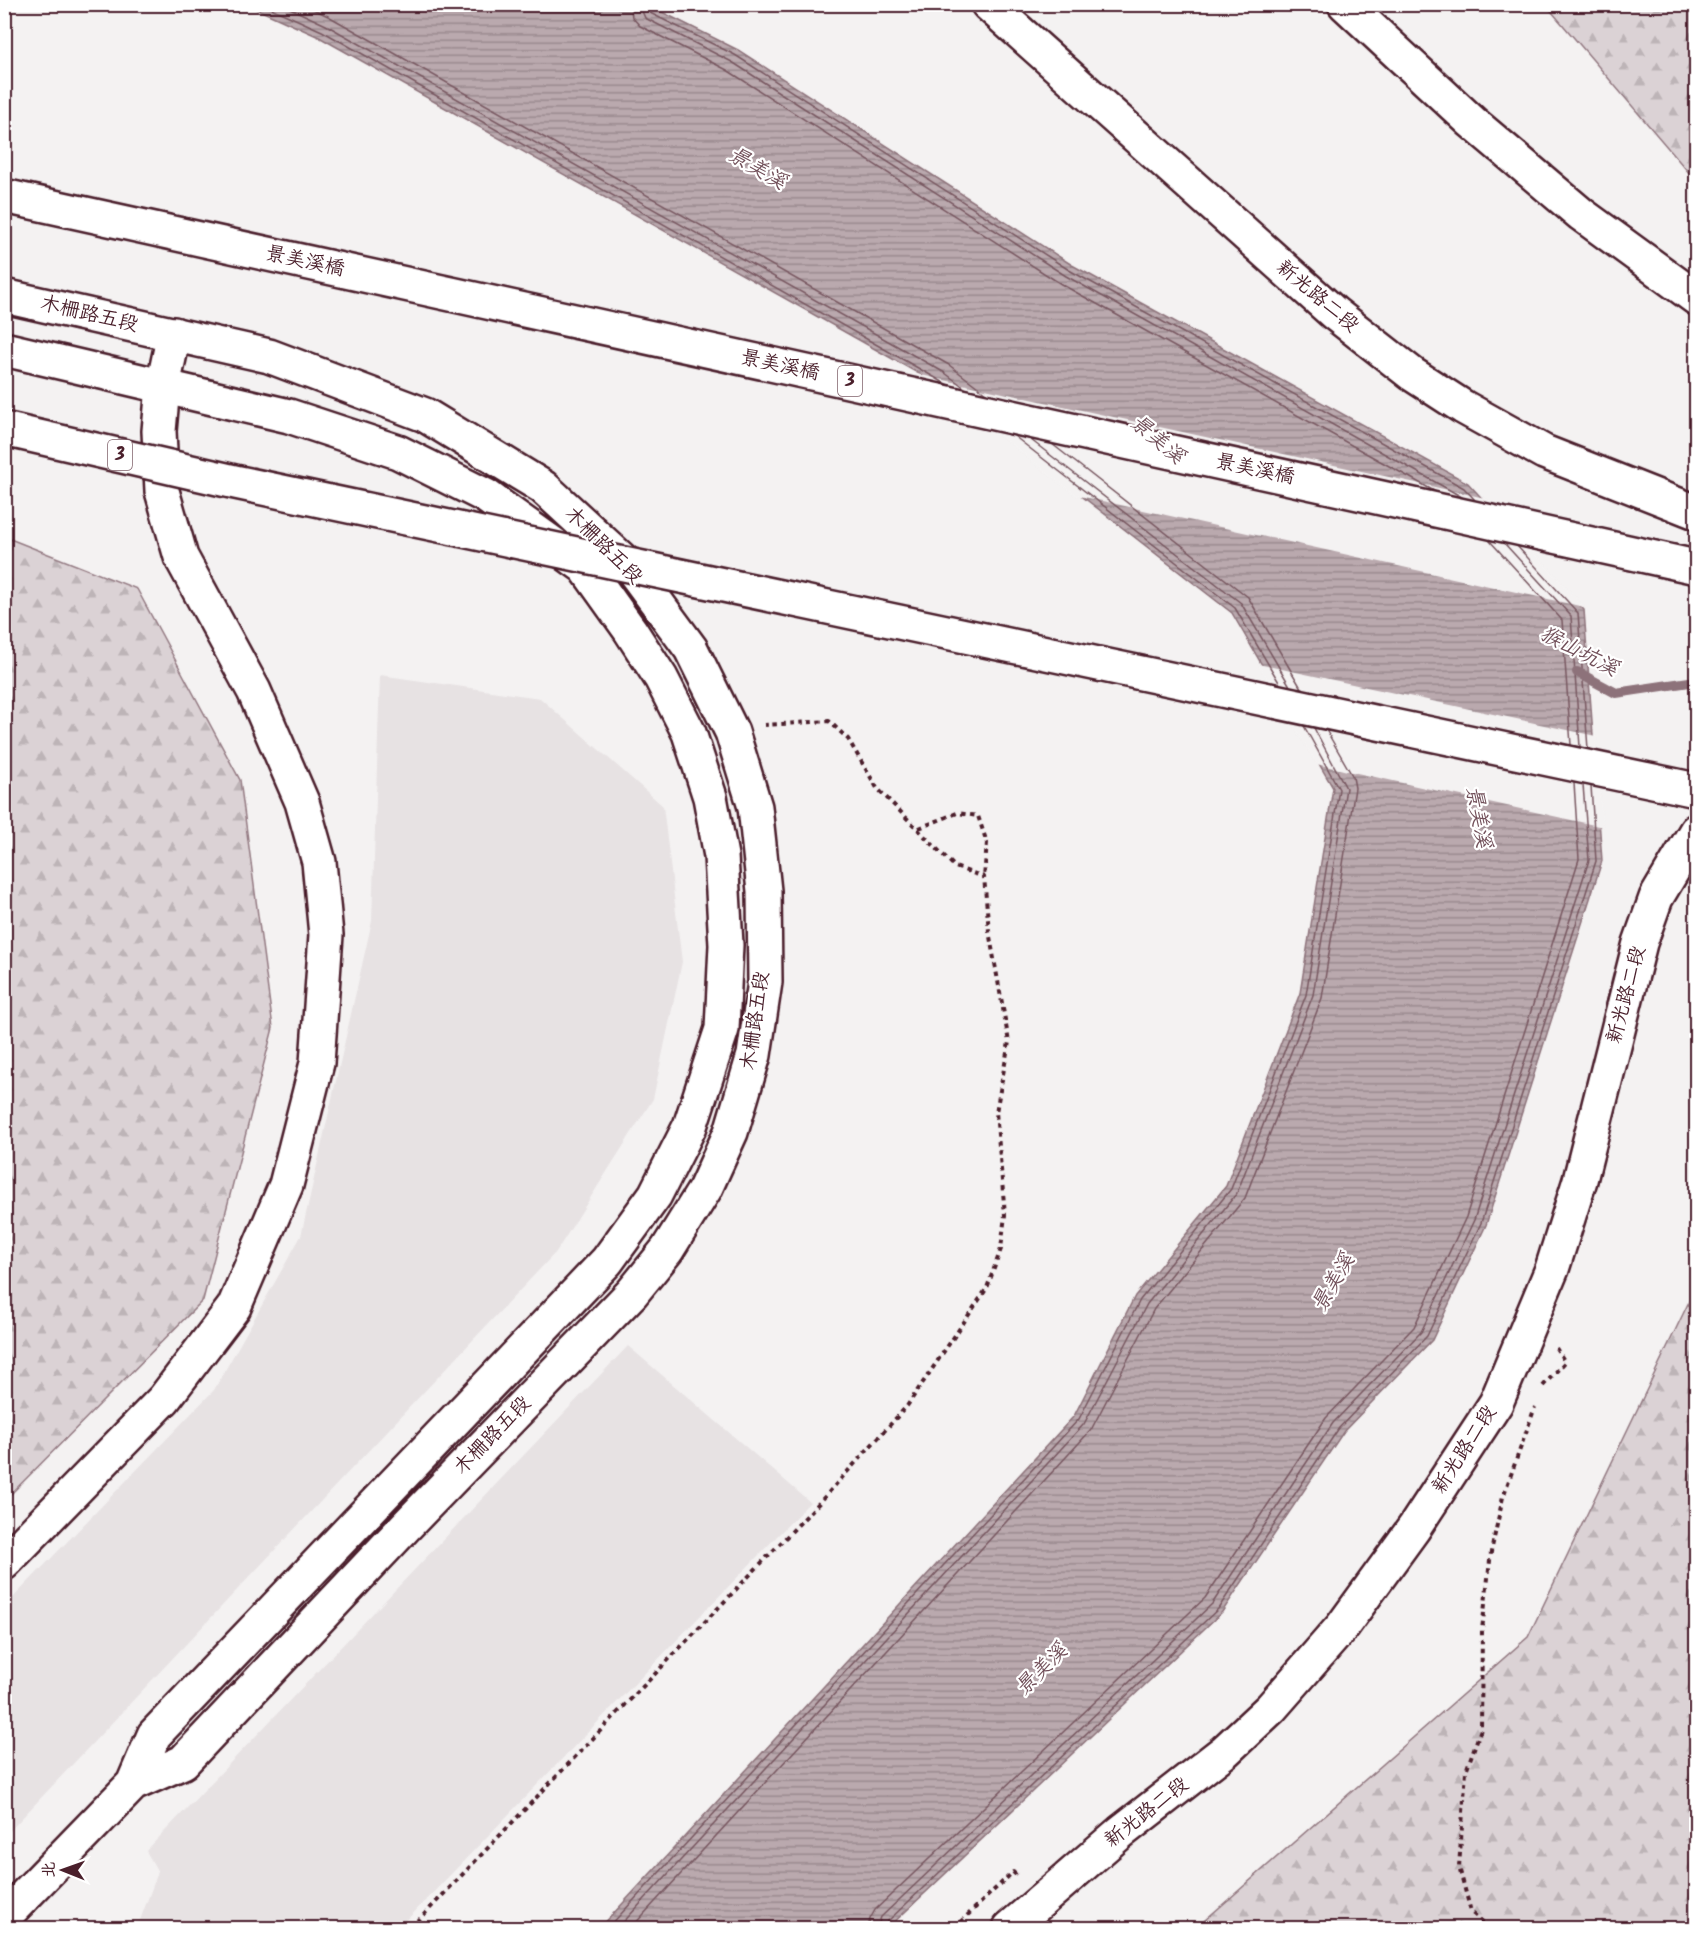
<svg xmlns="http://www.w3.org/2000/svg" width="1701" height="1933" viewBox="0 0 1701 1933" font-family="Kalam,'LXGW WenKai TC',sans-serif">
<defs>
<pattern id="forest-firs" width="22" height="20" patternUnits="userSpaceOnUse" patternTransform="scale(1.5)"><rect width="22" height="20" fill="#dbd2d5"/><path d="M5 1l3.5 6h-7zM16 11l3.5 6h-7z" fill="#bdb4b7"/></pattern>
<pattern id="water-rules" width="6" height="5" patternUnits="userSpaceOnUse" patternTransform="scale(1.5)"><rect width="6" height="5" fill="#baa9ae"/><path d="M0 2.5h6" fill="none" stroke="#99898e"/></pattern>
</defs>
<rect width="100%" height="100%" fill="#f4f2f2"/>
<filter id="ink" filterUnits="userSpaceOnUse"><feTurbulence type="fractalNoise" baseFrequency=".0167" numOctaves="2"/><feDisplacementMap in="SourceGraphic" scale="12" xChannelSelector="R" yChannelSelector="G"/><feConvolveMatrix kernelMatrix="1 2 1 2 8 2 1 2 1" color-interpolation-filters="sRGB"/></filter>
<g filter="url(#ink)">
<!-- built -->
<path fill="#e7e2e3" d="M380,675l160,23 123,108 19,156 -29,137 -97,153 -551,584v-230l209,-216 87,-154 71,-315z
M628,1346l182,156 -411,426h-262l21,-56 -12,-21z"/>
<!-- forest -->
<path fill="url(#forest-firs)" stroke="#927880" stroke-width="1.5" d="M1546,5h150v176z
M5,537l132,52 103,191 33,248 -70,272 -198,200z
M1696,1287v641h-500l332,-291z"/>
<!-- water -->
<path fill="url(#water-rules)" stroke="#8d727a" stroke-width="1.5" d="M248,5h400l90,45 334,215 396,218 116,127 18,251 -116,364 -54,115 -88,91 -122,181 -334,316h-288l474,-512 61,-120 91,-110 74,-193 33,-205 -101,-175 -293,-228 -620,-348z"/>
<!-- pier -->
<path fill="#f4f2f2" d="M912,373l573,125 99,109 -509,-112 -138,-108z
M1258,664l338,72 7,91 -287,-63z"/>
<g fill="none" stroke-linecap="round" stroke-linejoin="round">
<!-- shore -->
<path stroke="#77565f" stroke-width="1.5" d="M262,4l60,27 626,354
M281,4l45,21 619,348 20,15
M303,4l27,13 619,348 37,28
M630,4l2,13 8,9 87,44 334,214 375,208
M639,4l6,14 87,44 334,214 396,221
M647,4l3,9 85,42 334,215 395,218 11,12
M1014,436l221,172 45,76
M1031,440l210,163 49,83
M1052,444l196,153 53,91
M1489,540l73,80 9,125
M1504,543l67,73 9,131
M1517,546l61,67 10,136
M608,1928l471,-509 61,-119 91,-111 75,-194 33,-206 -35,-63
M618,1928l466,-504 63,-120 90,-111 76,-198 33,-207 -32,-60
M631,1928l460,-498 63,-121 91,-111 77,-200 33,-210 -2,-11 -27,-47
M868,1928l2,-9 5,-9 330,-312 121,-180 88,-91 52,-110 113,-358 -5,-76
M877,1928l4,-11 331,-313 121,-181 88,-91 53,-112 115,-360 -6,-75
M885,1928l2,-6 331,-313 121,-181 88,-92 54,-113 115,-362 -5,-75"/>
<!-- stream -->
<path stroke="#8d727a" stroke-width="10" d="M1577,672l39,21 80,-12"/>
<!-- street casing -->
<g stroke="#4a1f2b" stroke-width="38">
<path id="street" d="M4,1563l160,-164 70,-92 52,-122 31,-122 9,-128 -7,-73 -17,-60 -48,-111 -73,-134 -19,-66 -3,-60 4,-45 11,-52"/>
</g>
<!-- secondary casing -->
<g stroke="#4a1f2b" stroke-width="38">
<path id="secondary" d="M988,4l346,309 78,61 51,33 81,45 152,60
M4,296l265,60 156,59 118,72 89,82 59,80 41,83 23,75 9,84 1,91 -11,73 -23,77 -26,57 -38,61 -35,43 -226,233 -223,236 -50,22
M4,349l285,67 109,36 88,44 99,71 45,63 31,48 28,55 21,64 11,59 5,89 -4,84 -32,97 -35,69 -48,66 -453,474 -21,49 -129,133
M1010,1928l111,-96 104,-81 46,-43 71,-81 72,-99 82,-125 56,-134 28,-89 60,-237 16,-45 40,-67"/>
</g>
<!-- highway casing -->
<g stroke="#4a1f2b" stroke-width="38">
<path id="highway" d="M1345,4l127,118 109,92 115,84
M4,196l1692,371"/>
</g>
<!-- path -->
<path stroke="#4a1f2b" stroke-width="4" stroke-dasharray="4.5 4.5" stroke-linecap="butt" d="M919,828l38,-15 21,3 9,27 -3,34
M1543,1386l22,-24 -9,-14
M411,1928l408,-425 88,-97 80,-118 14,-39 4,-34 -9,-103 13,-70 -20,-111 -5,-54 -29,-10 -78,-79 -29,-49 -19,-18 -64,4
M954,1928l59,-56 4,4
M1490,1928l-19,-16 -12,-45 7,-96 15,-42 1,-99 9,-78 12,-55 32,-90
M1520,1928h10"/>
<!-- street -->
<use href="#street" stroke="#fff" stroke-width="33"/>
<!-- secondary -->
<use href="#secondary" stroke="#fff" stroke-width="33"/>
<!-- highway -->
<use href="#highway" stroke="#fff" stroke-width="33"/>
<!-- highway-bridge casing -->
<g stroke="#4a1f2b" stroke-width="38" stroke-linecap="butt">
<path id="highway-bridge" d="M4,429l231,53 1461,308"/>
</g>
<!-- highway-bridge -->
<use href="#highway-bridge" stroke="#fff" stroke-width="33"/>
</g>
</g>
<g text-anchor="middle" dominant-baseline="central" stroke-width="4.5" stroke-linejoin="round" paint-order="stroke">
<!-- shield labels -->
<g fill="#fff" stroke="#80626b" stroke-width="1.5">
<rect x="838" y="366" width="24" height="30" rx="4.5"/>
<rect x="108" y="440" width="24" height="30" rx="4.5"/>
</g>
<g font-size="18" font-weight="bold" fill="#4a1f2b">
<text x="850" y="381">3</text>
<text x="120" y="455">3</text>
</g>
<!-- street labels -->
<g font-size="20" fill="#4a1f2b" stroke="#fff">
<text transform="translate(305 262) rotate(12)">景美溪橋</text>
<text transform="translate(1317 297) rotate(40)">新光路二段</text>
<text transform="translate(89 315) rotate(13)">木柵路五段</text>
<text transform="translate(780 366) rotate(12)">景美溪橋</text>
<text transform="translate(1255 470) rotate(12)">景美溪橋</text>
<text transform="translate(603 546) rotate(45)">木柵路五段</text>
<text transform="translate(1627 995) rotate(-75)">新光路二段</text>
<text transform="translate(756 1021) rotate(-82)">木柵路五段</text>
<text transform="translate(493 1436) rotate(-46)">木柵路五段</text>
<text transform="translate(1465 1450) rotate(-57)">新光路二段</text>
<text transform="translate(1147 1813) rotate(-38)">新光路二段</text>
</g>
<!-- water labels -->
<g font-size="21" font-style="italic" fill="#714f59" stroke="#fff">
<text transform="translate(757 169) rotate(30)">景美溪</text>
<text transform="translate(1157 440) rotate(40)">景美溪</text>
<text transform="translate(1579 652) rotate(27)">猴山坑溪</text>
<text transform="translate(1478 817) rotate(80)">景美溪</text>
<text transform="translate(1334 1283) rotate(-60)">景美溪</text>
<text transform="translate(1042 1670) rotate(-45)">景美溪</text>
</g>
</g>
<!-- margin -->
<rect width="1701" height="1933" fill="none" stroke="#fff" stroke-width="24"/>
<rect x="12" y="12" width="1677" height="1909" fill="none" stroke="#4a1f2b" stroke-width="2" filter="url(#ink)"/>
<!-- north arrow -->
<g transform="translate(63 1870) rotate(271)" stroke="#ffffff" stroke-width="4.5" paint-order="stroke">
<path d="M0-4.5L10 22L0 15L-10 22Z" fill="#4a1f2b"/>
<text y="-9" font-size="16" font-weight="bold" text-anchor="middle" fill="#4a1f2b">北</text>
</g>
</svg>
